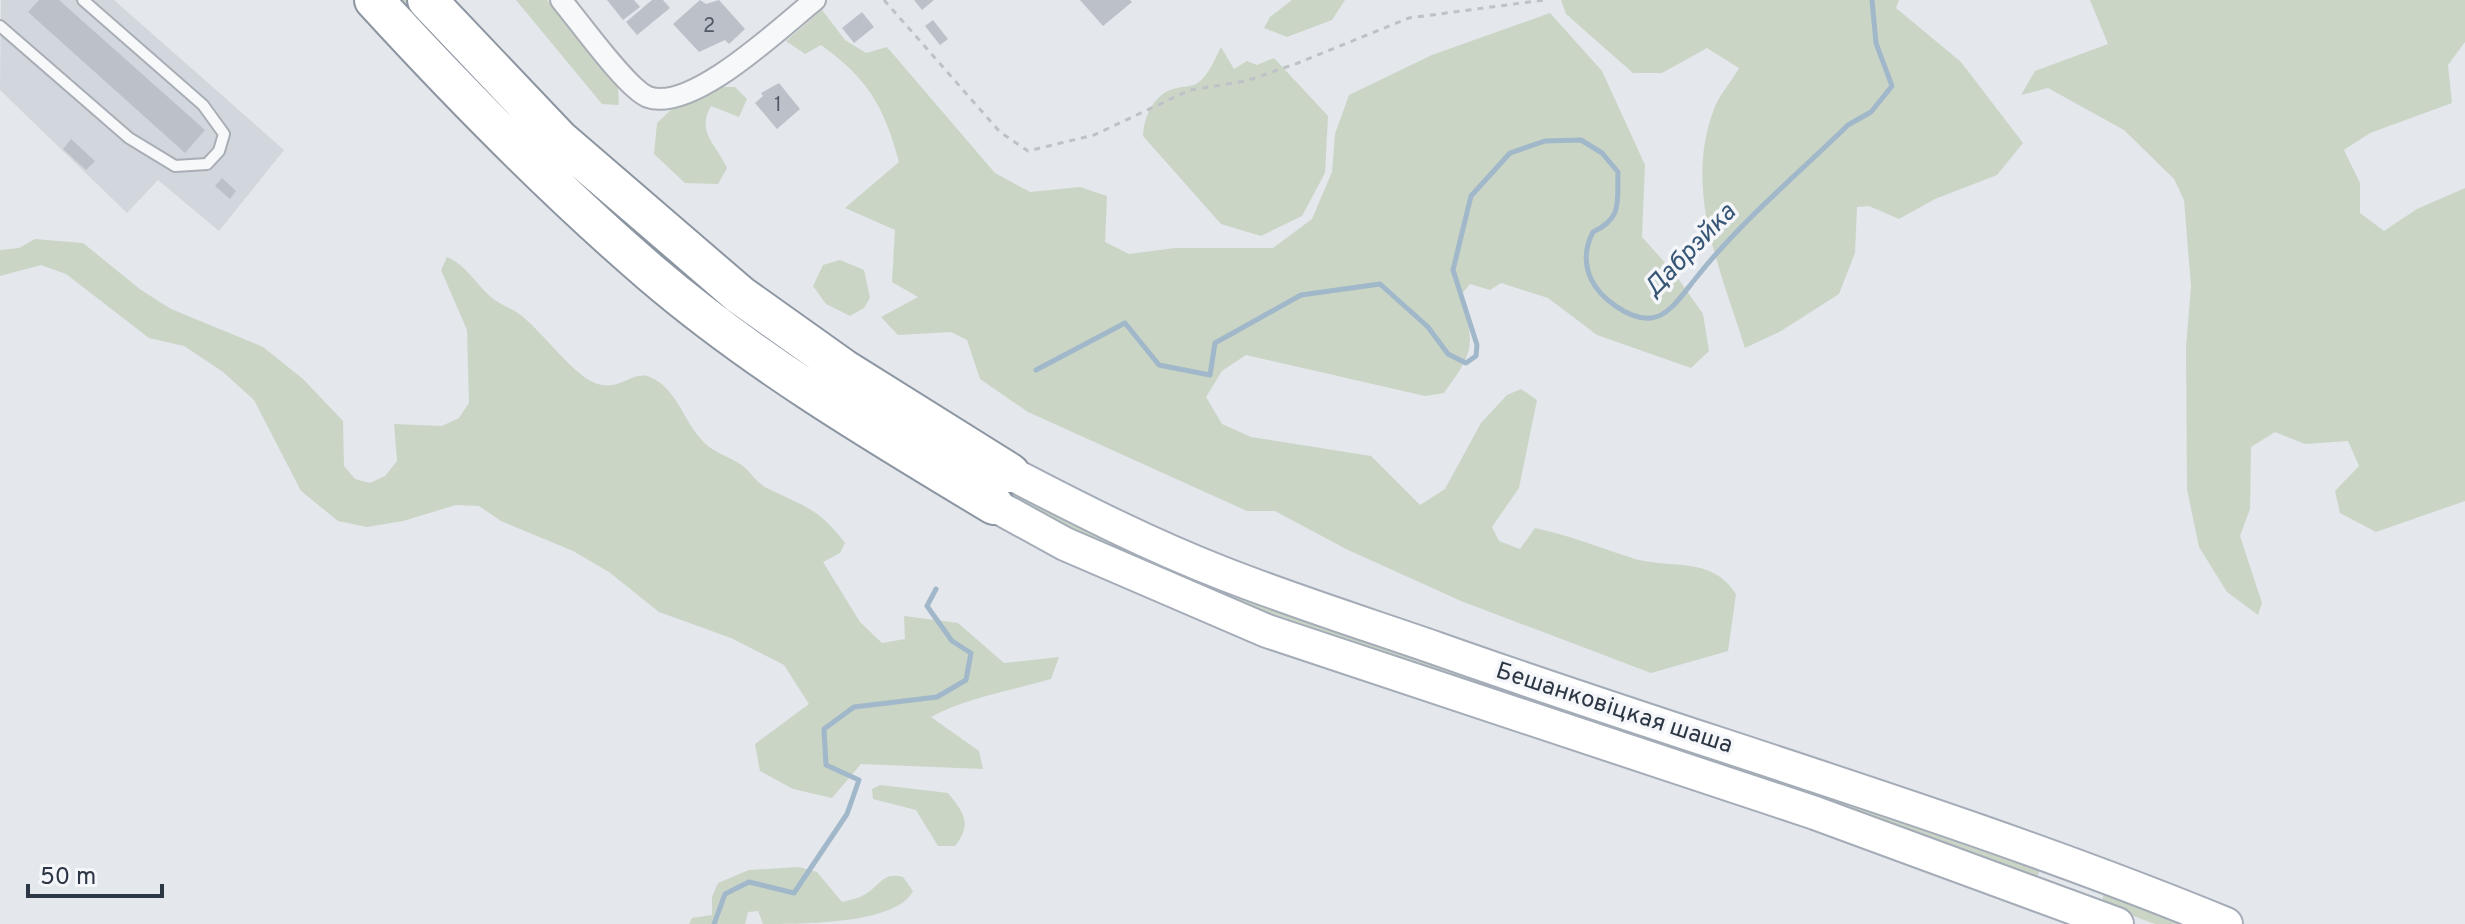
<svg xmlns="http://www.w3.org/2000/svg" width="2465" height="924" viewBox="0 0 2465 924" font-family="Overpass,sans-serif">
<rect width="100%" height="100%" fill="#e4e7ec"/>
<!-- built -->
<path fill="#d2d7dd" d="M114,0l170,150 -65,81 -61,-51 -31,33 -127,-123 1,-90z"/>
<!-- green -->
<path fill="#cad5c6" d="M390,0h20l549,457 1082,409 -4,12 -755,-254 -236,-103 -153,-90 -208,-145z
M516,0h31l71,86 1,19 -17,-1z
M1292,0h53l-13,20 -45,17 -23,-9 6,-11z
M1561,0h338l-3,8 65,54 62,81 -26,32 -62,24 -36,20 -30,-13 -12,1 -2,46 -16,41 -58,37 -36,17c-24,-77 -62,-158 -31,-239 5,-14 18,-28 25,-41l-32,-20 -45,25h-29l-67,-59z
M2090,0h375v42l-17,23 4,38 -82,30 -26,17 16,33v30l24,18 33,-22 48,-21v313l-89,31 -36,-19 -5,-22 24,-25 -11,-25 -43,3 -30,-12 -24,15 -1,62 -10,27 22,67 -4,12 -31,-23 -28,-45 -12,-58 -1,-142 5,-61 -7,-86 -10,-21 -50,-49 -76,-42 -27,7 14,-24 73,-27z
M822,10l23,30 21,13 21,-6 108,126 35,19 50,-5 27,9 -2,46 24,12 46,-6h98l39,-29 20,-47 3,-38 14,-39 83,-40 118,-42 52,58 43,94 -3,72 33,37 28,40 6,37 -18,17 -94,-33 -49,-37 -47,-15 -11,7 -20,-6 -10,12c16,49 14,56 -16,97l-19,3 -179,-41 -24,16 -16,26 16,27 29,13 120,19 49,49 25,-16 36,-66 26,-28 14,-6 16,11 -18,88 -27,39 7,14 21,8 15,-21c38,8 65,20 100,31 37,10 77,-3 101,35l-8,57 -77,22 -190,-72 -115,-52 -71,-38h-28l-219,-99 -48,-33 -13,-39 -16,-8 -53,3 -17,-18 37,-20 -26,-15 3,-52 -50,-22 54,-46c-15,-56 -31,-83 -78,-117l-16,9 -19,-13z
M1221,47l13,22 13,-8 10,4 17,-7 54,58 -3,57 -23,43 -41,20 -40,-12 -78,-88c1,-21 12,-44 34,-48 6,-2 14,-1 19,-4 12,-7 19,-25 25,-37z
M713,87h22l12,12 -8,18 -28,-11c-15,26 5,38 16,62l-9,16 -33,-1 -31,-29 3,-31 17,-16z
M35,239l48,4 58,47 30,19 92,38 40,32 40,42 1,45 11,13 15,4 15,-7 12,-15 -3,-37 48,2 17,-8 10,-15 -2,-73 -26,-60 6,-13c18,7 29,27 44,40 9,8 21,11 31,19 20,17 36,39 56,56 37,32 50,-4 72,5 26,11 33,42 50,61 11,14 26,17 40,26 10,6 15,18 27,24 37,19 51,19 78,55l-5,10 -17,9 37,60 22,21 23,-4 -1,-23 54,7 46,40 55,-6 -8,22c-41,12 -83,18 -120,38l48,34 4,18 -122,-5 -29,34 -39,-9 -33,-18 -5,-27 54,-40 -25,-39 -53,-27 -72,-26 -50,-40 -36,-21 -72,-30 -22,-15 -23,-1 -53,16 -36,6 -29,-6 -37,-30 -47,-91 -31,-28 -39,-26 -35,-8 -83,-64 -25,-9 -41,11v-26l19,-2z
M840,260l24,10 6,28 -6,10 -14,8 -24,-12 -13,-18 10,-21z
M880,785l68,8c17,21 24,31 7,53h-17l-22,-36 -43,-11 -1,-10z
M799,867l18,5 25,30c6,-2 14,-3 20,-6 17,-8 20,-25 41,-19l10,14c-16,33 -110,33 -150,33l-5,-13 -10,1 -3,12h-56l3,-6 20,-3v-18l6,-14 31,-13z
M2104,894l81,30h-30l-54,-20z"/>
<g fill="none" stroke-linecap="round" stroke-linejoin="round">
<!-- stream -->
<path stroke="#a1b7ca" stroke-width="5" d="M1036,370l89,-47 34,42 51,10 5,-32 86,-48 79,-11 48,43 20,27 18,9 10,-7 1,-11 -24,-75 18,-74 39,-43 35,-12 36,-1 21,13 16,19c-1,30 5,46 -25,60 -8,15 -9,31 -2,47 9,19 38,41 60,39 18,-1 34,-27 45,-40 44,-56 101,-103 152,-153l23,-13 21,-26 -16,-43 -4,-43
M714,924l11,-30 24,-12 45,11 53,-79 12,-34 -33,-15 -2,-36 30,-22 83,-10 29,-17 5,-27 -19,-12 -25,-35 9,-17"/>
</g>
<!-- building -->
<path fill="#bcc1c9" d="M39,0h20l146,130 -20,23 -157,-141z
M607,0h27l6,7 -17,13z
M652,0h11l7,8 -33,27 -11,-13z
M700,0l6,4 13,-4 26,29 -16,15 -4,-4 -26,12 -26,-28z
M914,0h20l-12,10z
M1080,0h50l2,2 -29,24z
M862,12l12,15 -20,16 -12,-15z
M933,20l15,19 -8,6 -15,-19z
M779,83l21,26 -23,20 -22,-26 8,-7 -2,-3z
M71,139l24,22 -9,9 -23,-21z
M222,178l14,13 -6,8 -15,-13z"/>
<g fill="none" stroke-linecap="round" stroke-linejoin="round">
<!-- lane casing -->
<g stroke="#a9aeb6" stroke-width="14">
<path id="lane" d="M0,26l129,112 46,28 32,-2 12,-13 5,-17 -21,-29 -120,-105"/>
</g>
<!-- street casing -->
<g stroke="#a9aeb6" stroke-width="24">
<path id="street" d="M561,0c17,20 66,89 87,97 44,16 133,-70 167,-97"/>
</g>
<!-- primary casing -->
<g stroke="#a4acb7" stroke-width="36">
<path id="primary" d="M1010,473c69,36 140,72 212,100 71,28 144,51 216,76 262,93 530,169 788,275
M994,505l71,39 202,87 548,182 302,111"/>
</g>
<!-- highway casing -->
<g stroke="#8c96a2" stroke-width="42">
<path id="highway" d="M374,0c88,96 178,188 277,273 105,90 225,161 343,232
M427,0l133,140 180,155 104,74 166,104"/>
</g>
<!-- path -->
<path stroke="#bec2c7" stroke-width="3" stroke-dasharray="6 6" stroke-linecap="butt" d="M884,0l116,132 28,19 66,-16 96,-45 56,-9 52,-18 111,-45 135,-18"/>
<!-- lane -->
<use href="#lane" stroke="#f7f8fa" stroke-width="10"/>
<!-- street -->
<use href="#street" stroke="#f7f8fa" stroke-width="20"/>
<!-- primary -->
<use href="#primary" stroke="#fff" stroke-width="32"/>
<!-- highway -->
<use href="#highway" stroke="#fff" stroke-width="38"/>
</g>
<g text-anchor="middle" dominant-baseline="central" stroke-width="7" stroke-linejoin="round" paint-order="stroke">
<!-- number labels -->
<g font-size="20" fill="#505965">
<text x="709" y="27">2</text>
<text x="778" y="106">1</text>
</g>
<!-- street labels -->
<g font-size="24" fill="#2c3644" stroke="#f4f6f9">
<text transform="translate(1614 709) rotate(18)">Бешанковіцкая шаша</text>
</g>
<!-- water labels -->
<g font-size="26" font-style="italic" fill="#375676" stroke="#f4f6f9">
<text transform="translate(1691 251) rotate(-46)">Дабрэйка</text>
</g>
</g>
<!-- scale -->
<path d="M28 884v12h134v-12" fill="none" stroke="#2c3644" stroke-width="4"/>
<text x="40" y="884" font-size="24" fill="#2c3644" stroke="#f4f6f9" stroke-width="6" paint-order="stroke">50 m</text>
</svg>
